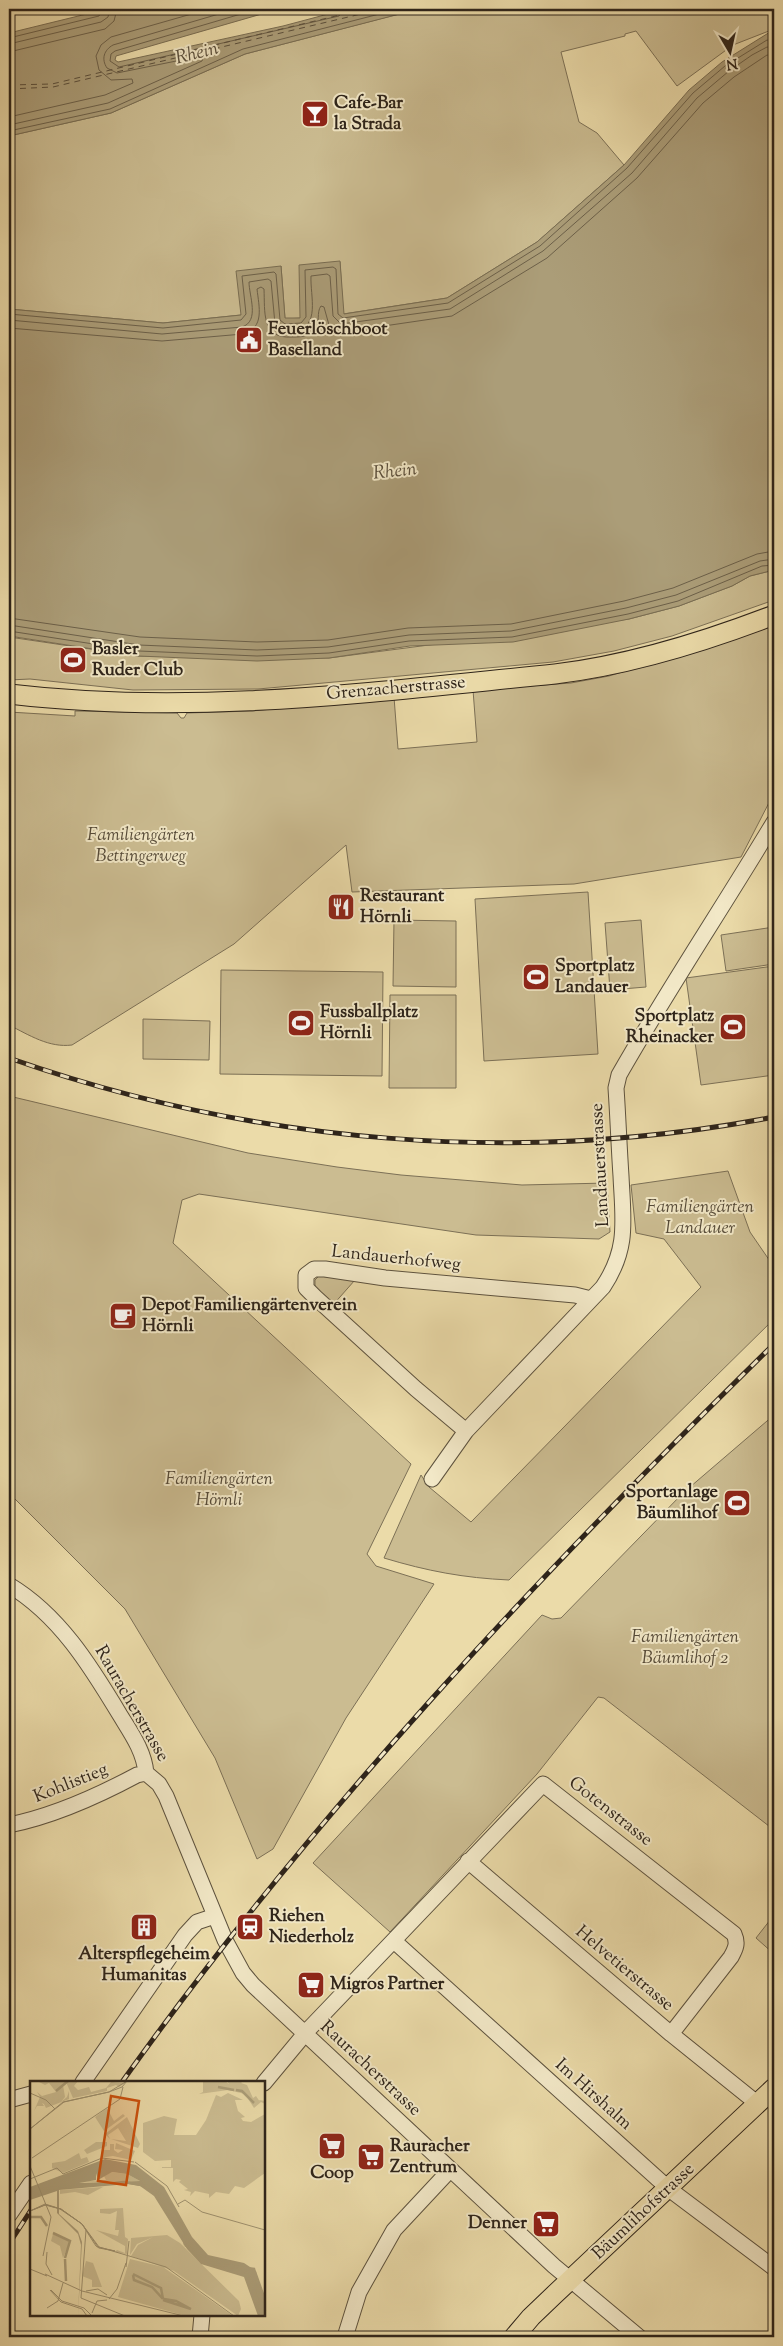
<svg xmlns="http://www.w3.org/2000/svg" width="783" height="2346" viewBox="0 0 783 2346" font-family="'Sorts Mill Goudy',serif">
<rect width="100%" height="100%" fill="#ebdba9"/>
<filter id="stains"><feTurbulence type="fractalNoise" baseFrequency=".004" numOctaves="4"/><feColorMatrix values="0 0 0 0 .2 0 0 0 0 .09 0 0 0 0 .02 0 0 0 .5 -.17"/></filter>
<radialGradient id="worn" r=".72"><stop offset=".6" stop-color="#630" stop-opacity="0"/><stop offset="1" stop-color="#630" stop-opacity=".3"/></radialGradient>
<!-- green -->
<path fill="#cbbc91" stroke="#7c7056" d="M418,9h356v20l-41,16 -56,41 -41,-55 -11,3v2l-64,16 18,70 18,11 27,32 -87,77 -90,56 -104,16 -3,-52 -39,56 -16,1 -4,-53 -40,49 -78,8 -154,-14v-173l102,-23 134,-59z
M774,570v30l-102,36 -58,15 -61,11 -295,27 -125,1 -103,-11 -21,1v-43l129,19 191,2 300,-39 50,-13 53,-20 18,-10z
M774,626v167l-33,64 -167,27 -222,8 -6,-47 -112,99 -162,101c-23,3 -43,-10 -63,-20v-313l66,4v-5l102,2 4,5h3l3,-5 65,-2 142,-14 4,52 79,-7 -4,-52 98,-7 38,-7z
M588,892l10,162 -114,7 -9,-162z
M394,920l62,1v66l-63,-1z
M641,920l5,67 -36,3 -5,-67z
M774,927v37l-48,7 -5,-36z
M774,966v109l-73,10 -15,-107z
M221,970l162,2 -1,104 -162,-2z
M390,995h66v93h-67z
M143,1019l67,2 -1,39 -66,-1z
M9,1096l239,57 89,14 64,8 121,10 85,-2 3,49 -11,7 -123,-4 -277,-41 -17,6 -9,43 238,221 -44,90 9,12 58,18 -88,134 -73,131 -16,10 -42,-101 -90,-149 -116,-116v-87l3,-2 -3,-6z
M728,1171l22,61 24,35v52l-265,261c-45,-2 -82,-9 -125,-22l37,-83 8,12 42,35 230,-235 -37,-48 -28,-6 -5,-48z
M319,1276l36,4 -23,26 -17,-16v-10z
M774,1415v415l-170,-132 -6,-1 -61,77 -147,158 -77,-69 229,-248 10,4 9,-1 122,-125z
M774,1915v39l-18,-16z"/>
<!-- water -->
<path fill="#ab9d78" stroke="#796d52" d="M107,9h172l-163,47 -1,4 3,2 165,-36 64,-17h72l-174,45 -134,59 -102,23v-103z
M770,32l4,9v529l-24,6 -18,10 -53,20 -50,13 -116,23 -103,4 -81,12 -72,3 -119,-5 -129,-20v-327l154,14 78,-8 -5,-44 45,-5 4,52h15l-1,-53 41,-4 4,53 103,-16 90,-56 87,-77 65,-75 33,-28z"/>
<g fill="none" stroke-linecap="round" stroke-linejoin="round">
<!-- shore -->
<path stroke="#6c6049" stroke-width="1" d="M258,9l-143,42 -4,3 -1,7 9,6 220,-51 5,-7
M9,38l90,-22 4,-7
M9,44l92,-22 7,-5 2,-8
M9,52l96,-23 9,-8 3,-12
M9,117l96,-22 28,-12 -1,-4 -21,1 -12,-10 -3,-14 5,-11 10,-8 98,-28
M9,125l99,-22 94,-42 1,-3 -2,-2 -84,17 -10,-5c-6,-9 -3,-18 6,-23l123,-36
M9,131l101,-22 133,-60 156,-40
M9,314l154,14 78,-8 5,-6 -4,-38 32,-4 2,2 4,46 5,4 16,-1 5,-6 -1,-47 28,-3 3,2 2,45 5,4 105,-15 92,-57 87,-78 66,-75 32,-27 42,-26 7,2
M9,320l153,14 80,-7c18,-6 7,-31 7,-45l19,-3 3,2 4,43c6,6 11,6 19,6 27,-2 16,-34 17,-54l16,-2 3,2 3,40 8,8 109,-15 93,-58 89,-78 65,-75 32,-27 23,-16 15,-8 7,1
M9,328l153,13 81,-7c22,-6 16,-27 14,-45l4,-2 3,2c1,23 -3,50 28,48 8,0 16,0 22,-6 7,-8 2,-19 7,-25l3,1 5,18 14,7 109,-16 95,-58 90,-80 66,-75 31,-26 33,-22 7,1
M9,618l131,19 117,5 71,-2 80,-12 103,-4 113,-23 49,-13 84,-34 17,-3
M9,625l130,20 118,5 71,-3 81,-12 102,-4 115,-23 50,-13 84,-34 14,-2
M9,631l130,20 118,5 72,-3 80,-12 103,-4 116,-23 50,-13 84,-35 12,-1"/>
<!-- ferry -->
<path stroke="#5a4e3b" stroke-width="1" stroke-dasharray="6 5" stroke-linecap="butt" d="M9,85l43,-1 313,-75
M9,89l44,-2 329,-78"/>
<!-- minor casing -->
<g stroke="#5d523e" stroke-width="17">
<path id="minor" d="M466,1431l-50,-42 -101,-92 -9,-9v-13l8,-6h11l60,9 190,17 16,4
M432,1479l34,-48 137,-144c26,-39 20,-67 18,-111 -2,-29 -3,-59 -5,-88l3,-13c49,-86 104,-168 155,-253
M9,1585c50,30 81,80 111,130 11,18 24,36 26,58
M146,1773l13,11 7,12 59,144 18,33 10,12 301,281 85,71
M9,1825c45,-9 87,-28 128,-50l9,-2
M468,1861l203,173 87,70
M394,1941l275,248 105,79
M83,2082l102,-147 12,-13 18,-6
M264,2083l44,-53 235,-246 191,150c4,9 2,14 -3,23l-60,77
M9,2100l22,-6
M9,2215l22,-32
M200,2337l2,-22
M345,2337l14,-45 35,-62 56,-60"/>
</g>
<!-- major casing -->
<g stroke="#2e241a" stroke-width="21">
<path id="major" d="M9,694c184,22 363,-2 546,-20 75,-9 149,-32 219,-59
M514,2337l17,-20 23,-22 220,-207"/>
</g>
<!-- minor -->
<use href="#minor" stroke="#f2e8c7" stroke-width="15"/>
<!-- major -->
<use href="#major" stroke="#ebdba9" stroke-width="19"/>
<!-- rail casing -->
<g stroke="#2e241a" stroke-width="5">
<path id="rail" d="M9,1058c245,86 510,108 765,59
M122,2082c191,-268 418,-508 652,-738
M9,2244l22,-34"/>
</g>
<!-- rail -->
<use href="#rail" stroke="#f2e8c7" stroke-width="3" stroke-dasharray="9" stroke-linecap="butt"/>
</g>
<!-- icons -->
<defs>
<g id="bar-square" transform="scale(1.4375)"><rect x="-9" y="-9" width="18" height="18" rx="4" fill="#8f2418" stroke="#f2e8c7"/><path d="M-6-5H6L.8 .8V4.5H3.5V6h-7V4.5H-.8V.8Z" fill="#fff"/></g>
<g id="civic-square" transform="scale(1.4375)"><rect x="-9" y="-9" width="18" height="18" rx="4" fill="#8f2418" stroke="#f2e8c7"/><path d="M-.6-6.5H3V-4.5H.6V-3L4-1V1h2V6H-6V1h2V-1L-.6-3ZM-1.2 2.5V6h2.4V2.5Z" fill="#fff"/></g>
<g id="stadium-square" transform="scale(1.4375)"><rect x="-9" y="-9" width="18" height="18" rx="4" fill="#8f2418" stroke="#f2e8c7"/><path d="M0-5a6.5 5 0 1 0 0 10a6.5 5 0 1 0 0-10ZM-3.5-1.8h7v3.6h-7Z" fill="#fff"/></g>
<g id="restaurant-square" transform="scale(1.4375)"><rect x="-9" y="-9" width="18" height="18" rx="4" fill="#8f2418" stroke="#f2e8c7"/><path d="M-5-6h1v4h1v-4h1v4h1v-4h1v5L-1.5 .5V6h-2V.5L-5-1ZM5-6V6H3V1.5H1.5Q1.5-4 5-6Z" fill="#fff"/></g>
<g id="cafe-square" transform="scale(1.4375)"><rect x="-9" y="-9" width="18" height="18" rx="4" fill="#8f2418" stroke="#f2e8c7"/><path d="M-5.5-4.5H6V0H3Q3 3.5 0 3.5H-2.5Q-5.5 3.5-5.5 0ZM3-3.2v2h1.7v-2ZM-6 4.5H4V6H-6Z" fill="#fff"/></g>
<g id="building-square" transform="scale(1.4375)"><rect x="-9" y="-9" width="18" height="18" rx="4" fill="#8f2418" stroke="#f2e8c7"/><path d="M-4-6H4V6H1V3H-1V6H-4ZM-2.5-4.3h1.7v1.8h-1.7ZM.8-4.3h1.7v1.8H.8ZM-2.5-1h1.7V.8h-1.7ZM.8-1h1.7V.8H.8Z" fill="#fff"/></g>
<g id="station-square" transform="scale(1.4375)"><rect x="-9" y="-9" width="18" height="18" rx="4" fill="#8f2418" stroke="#f2e8c7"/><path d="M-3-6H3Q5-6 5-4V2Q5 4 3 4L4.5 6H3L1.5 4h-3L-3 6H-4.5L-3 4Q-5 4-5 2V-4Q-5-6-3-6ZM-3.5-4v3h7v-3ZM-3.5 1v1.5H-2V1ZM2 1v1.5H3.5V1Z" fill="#fff"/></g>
<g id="supermarket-square" transform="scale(1.4375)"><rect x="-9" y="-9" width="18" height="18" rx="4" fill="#8f2418" stroke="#f2e8c7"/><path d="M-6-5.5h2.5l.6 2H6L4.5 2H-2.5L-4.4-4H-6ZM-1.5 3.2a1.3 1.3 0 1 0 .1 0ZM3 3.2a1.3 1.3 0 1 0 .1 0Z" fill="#fff"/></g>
</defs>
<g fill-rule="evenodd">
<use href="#bar-square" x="315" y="114"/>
<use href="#civic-square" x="249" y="340"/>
<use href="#stadium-square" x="73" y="660"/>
<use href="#restaurant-square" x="341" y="907"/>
<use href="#stadium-square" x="536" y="977"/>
<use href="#stadium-square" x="301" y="1023"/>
<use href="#stadium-square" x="733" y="1027"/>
<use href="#cafe-square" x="123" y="1316"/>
<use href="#stadium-square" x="737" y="1503"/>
<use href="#building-square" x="144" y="1927"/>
<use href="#station-square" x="250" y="1927"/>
<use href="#supermarket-square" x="311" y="1985"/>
<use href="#supermarket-square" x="332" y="2146"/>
<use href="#supermarket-square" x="371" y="2157"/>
<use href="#supermarket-square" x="546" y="2224"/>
</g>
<g text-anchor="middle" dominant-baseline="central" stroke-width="4" stroke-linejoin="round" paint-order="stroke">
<!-- poi labels -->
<g font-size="18" font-weight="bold" fill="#2e241a" stroke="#f2e8c7" text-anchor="start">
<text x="334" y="104">Cafe-Bar<tspan x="334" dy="21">la Strada</tspan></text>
<text x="268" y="330">Feuerlöschboot<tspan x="268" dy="21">Baselland</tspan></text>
<text x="92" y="650">Basler<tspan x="92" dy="21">Ruder Club</tspan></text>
<text x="360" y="897">Restaurant<tspan x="360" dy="21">Hörnli</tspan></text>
<text x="555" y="967">Sportplatz<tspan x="555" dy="21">Landauer</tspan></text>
<text x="320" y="1013">Fussballplatz<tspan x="320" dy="21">Hörnli</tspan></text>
<text x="714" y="1017" text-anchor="end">Sportplatz<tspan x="714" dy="21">Rheinacker</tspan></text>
<text x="142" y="1306">Depot Familiengärtenverein<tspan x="142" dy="21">Hörnli</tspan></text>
<text x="718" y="1493" text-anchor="end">Sportanlage<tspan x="718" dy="21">Bäumlihof</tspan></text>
<text x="269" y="1917">Riehen<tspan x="269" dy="21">Niederholz</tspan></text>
<text x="144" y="1955" text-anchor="middle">Alterspflegeheim<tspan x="144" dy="21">Humanitas</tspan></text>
<text x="330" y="1985">Migros Partner</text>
<text x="390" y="2147">Rauracher<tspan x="390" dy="21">Zentrum</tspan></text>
<text x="332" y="2174" text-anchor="middle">Coop</text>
<text x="527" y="2224" text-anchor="end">Denner</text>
</g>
<!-- street labels -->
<g font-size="18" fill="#2e241a" stroke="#f2e8c7">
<text transform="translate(396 689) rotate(-5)">Grenzacherstrasse</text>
<text transform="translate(601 1165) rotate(-93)">Landauerstrasse</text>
<text transform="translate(396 1259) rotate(6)">Landauerhofweg</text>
<text transform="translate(131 1704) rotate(60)">Rauracherstrasse</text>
<text transform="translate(71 1784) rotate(-22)">Kohlistieg</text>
<text transform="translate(610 1812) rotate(38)">Gotenstrasse</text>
<text transform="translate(624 1969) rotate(40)">Helvetierstrasse</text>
<text transform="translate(370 2069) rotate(43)">Rauracherstrasse</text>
<text transform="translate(593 2095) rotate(42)">Im Hirshalm</text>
<text transform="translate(644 2212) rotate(-43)">Bäumlihofstrasse</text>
</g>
<!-- park labels -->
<g font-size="18" font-style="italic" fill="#554a38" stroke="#f2e8c7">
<text x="141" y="836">Familiengärten<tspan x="141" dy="21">Bettingerweg</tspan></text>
<text x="700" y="1208">Familiengärten<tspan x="700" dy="21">Landauer</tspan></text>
<text x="219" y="1480">Familiengärten<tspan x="219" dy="21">Hörnli</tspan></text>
<text x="685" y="1638">Familiengärten<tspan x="685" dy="21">Bäumlihof 2</tspan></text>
</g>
<!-- water labels -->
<g font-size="19" font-style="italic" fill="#5a4e3b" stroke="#f2e8c7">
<text transform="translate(197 54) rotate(-14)">Rhein</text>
<text transform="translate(395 472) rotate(-6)">Rhein</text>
</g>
</g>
<!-- overview -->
<g transform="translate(30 2081)">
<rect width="235" height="235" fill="#ebdba9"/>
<path d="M7,0h41l-4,5 4,4 11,-3 2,5 15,-4 5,-6 14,1 -6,4 -3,-2 -9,3v3l-34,7 -7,-16 -3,3 2,12 -4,5 6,-5 2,-6v8l-23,9 -2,-4 -2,-1 2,3h-7l-3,5 6,-14 -3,-5 5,4 14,-4 -7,-9 -4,2zM173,0h22l4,3 -2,-3h16l-2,2 6,2 6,13 3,-2 4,6 -1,-2 6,1v3l-4,-2 -7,6 -9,-14 -17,-4 -29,4 4,-2zM198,12l15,7h-8l3,11 7,6 -4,1 2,3 8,1 14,-8v59l-21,15 -9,-2 -6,8 -13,-2 -7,6v-4l-14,-3 -5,5 1,-4 -7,-2 4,-1 -9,-7 2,-2 -5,-1 -3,3v-14h-11v-1h9v-7l-16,1 -12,-9v-29l21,-7 13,3 -3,16h22l10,-15 10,-25 5,2zM77,27l7,13 9,-7 2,2 -21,15 -9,-14zM97,36l13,27 -2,4 -27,-9 15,2 -8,-13 -10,7 2,4 -5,-5zM66,61h11v4l-20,8 -3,-4zM86,62l19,8 -4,9 -18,-4 -13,2 4,-8h6v-6h4v6l4,3 5,-3 -8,-1zM49,72l2,6 6,-2 2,5 -26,11 -11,-5v-5l13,-2zM81,91l16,2 13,7 -62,1 28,-2 -2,-4zM73,106l-15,8 -13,-3 -15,2v-4zM93,127l2,29 3,2 -1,15 -12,-2 2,-2 8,3v-7l-29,-16 22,6 1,-6h-4l2,-19 -7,3 -10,-1v-4zM23,153l17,8 -7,16 -3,-12 -9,-5zM137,154l13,8 59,58 2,8 -3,7 -64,-45 -43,-15 7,-11 15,-8 -16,7 -7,11 1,-17zM100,178l33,8 70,49h-47l-68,-19zM56,180l7,2 9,24h-10v-7l-10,-4z" fill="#cbbc91"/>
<path d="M75,78l31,6 28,22 28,50 16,18 36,8 12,8 9,25v20h-7l-14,-39 -43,-13 -14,-15 -33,-53 -14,-10 -12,-2 -69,6v24l19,17 4,11 -4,74 3,-71 -3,-11 -21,-21v-22l-27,9v-13zM82,91l15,2 13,7 -61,2 17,-3v-7l2,7z" fill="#ab9d78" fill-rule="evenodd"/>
<path fill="none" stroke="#ab9d78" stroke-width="2.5" d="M188,6l16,3M206,9l6,1 12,12M26,10l12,-10M13,108l81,-7 23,4 17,11 18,31 3,17M129,113l23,37M0,136h11l6,9M23,152l17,8 -5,17M155,164l29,19 40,5 11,42M35,178l1,22M211,188l12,8 12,39M103,193l28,14 2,11M103,194l1,5 18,7 11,12M134,218l12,2 15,8M133,219l28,9"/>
<path fill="none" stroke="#9f9270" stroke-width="1" d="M0,12l16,7 9,9M0,48l34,-27 45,-10 13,-5 5,-6M0,48l33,-27 46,-10 18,-11M2,77l88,-59 3,-12M105,81l32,24 12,21M0,85l21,51 -8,39M27,87l6,6 39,-16 32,4M0,98l27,-11M148,123l7,-4 17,12 63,18M15,124l-15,6 15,-6h2l13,4 22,15 16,23 17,4 -16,-3 -3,-2 -2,-3 -12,-19 -21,-15zM0,130l15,-7 16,5 21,15 17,23 67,20 68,49M56,149l-5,68 44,18M17,171l-1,12 6,11M96,186l3,-26M0,188l17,7M15,193l37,17 102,25M20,209l11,12 21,7 5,7M21,209l11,11 22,7 8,8M56,210l12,-2 9,6M79,218l8,-10 9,-26M17,227l11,-7 5,-18M62,232l5,-12 10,-1"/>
<path fill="#cc510e" fill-opacity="0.15" stroke="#cc510e" stroke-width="2.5" d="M81,15l28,5 -13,84 -28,-4z"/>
<rect width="235" height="235" fill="none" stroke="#2e241a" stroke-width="2.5"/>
</g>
<!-- margin -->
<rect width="783" height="2346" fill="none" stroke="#ebdba9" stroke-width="30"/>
<rect x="10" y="10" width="763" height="2326" fill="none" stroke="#2e241a" stroke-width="2.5"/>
<rect x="15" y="15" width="753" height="2316" fill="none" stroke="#2e241a"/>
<!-- north arrow -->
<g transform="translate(730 52) rotate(171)" stroke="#f2e8c7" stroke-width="4" paint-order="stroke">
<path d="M0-4L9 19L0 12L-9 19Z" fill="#2e241a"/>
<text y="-8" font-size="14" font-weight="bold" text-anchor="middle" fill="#2e241a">N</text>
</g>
<rect width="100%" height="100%" filter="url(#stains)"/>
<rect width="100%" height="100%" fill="url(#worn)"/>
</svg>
